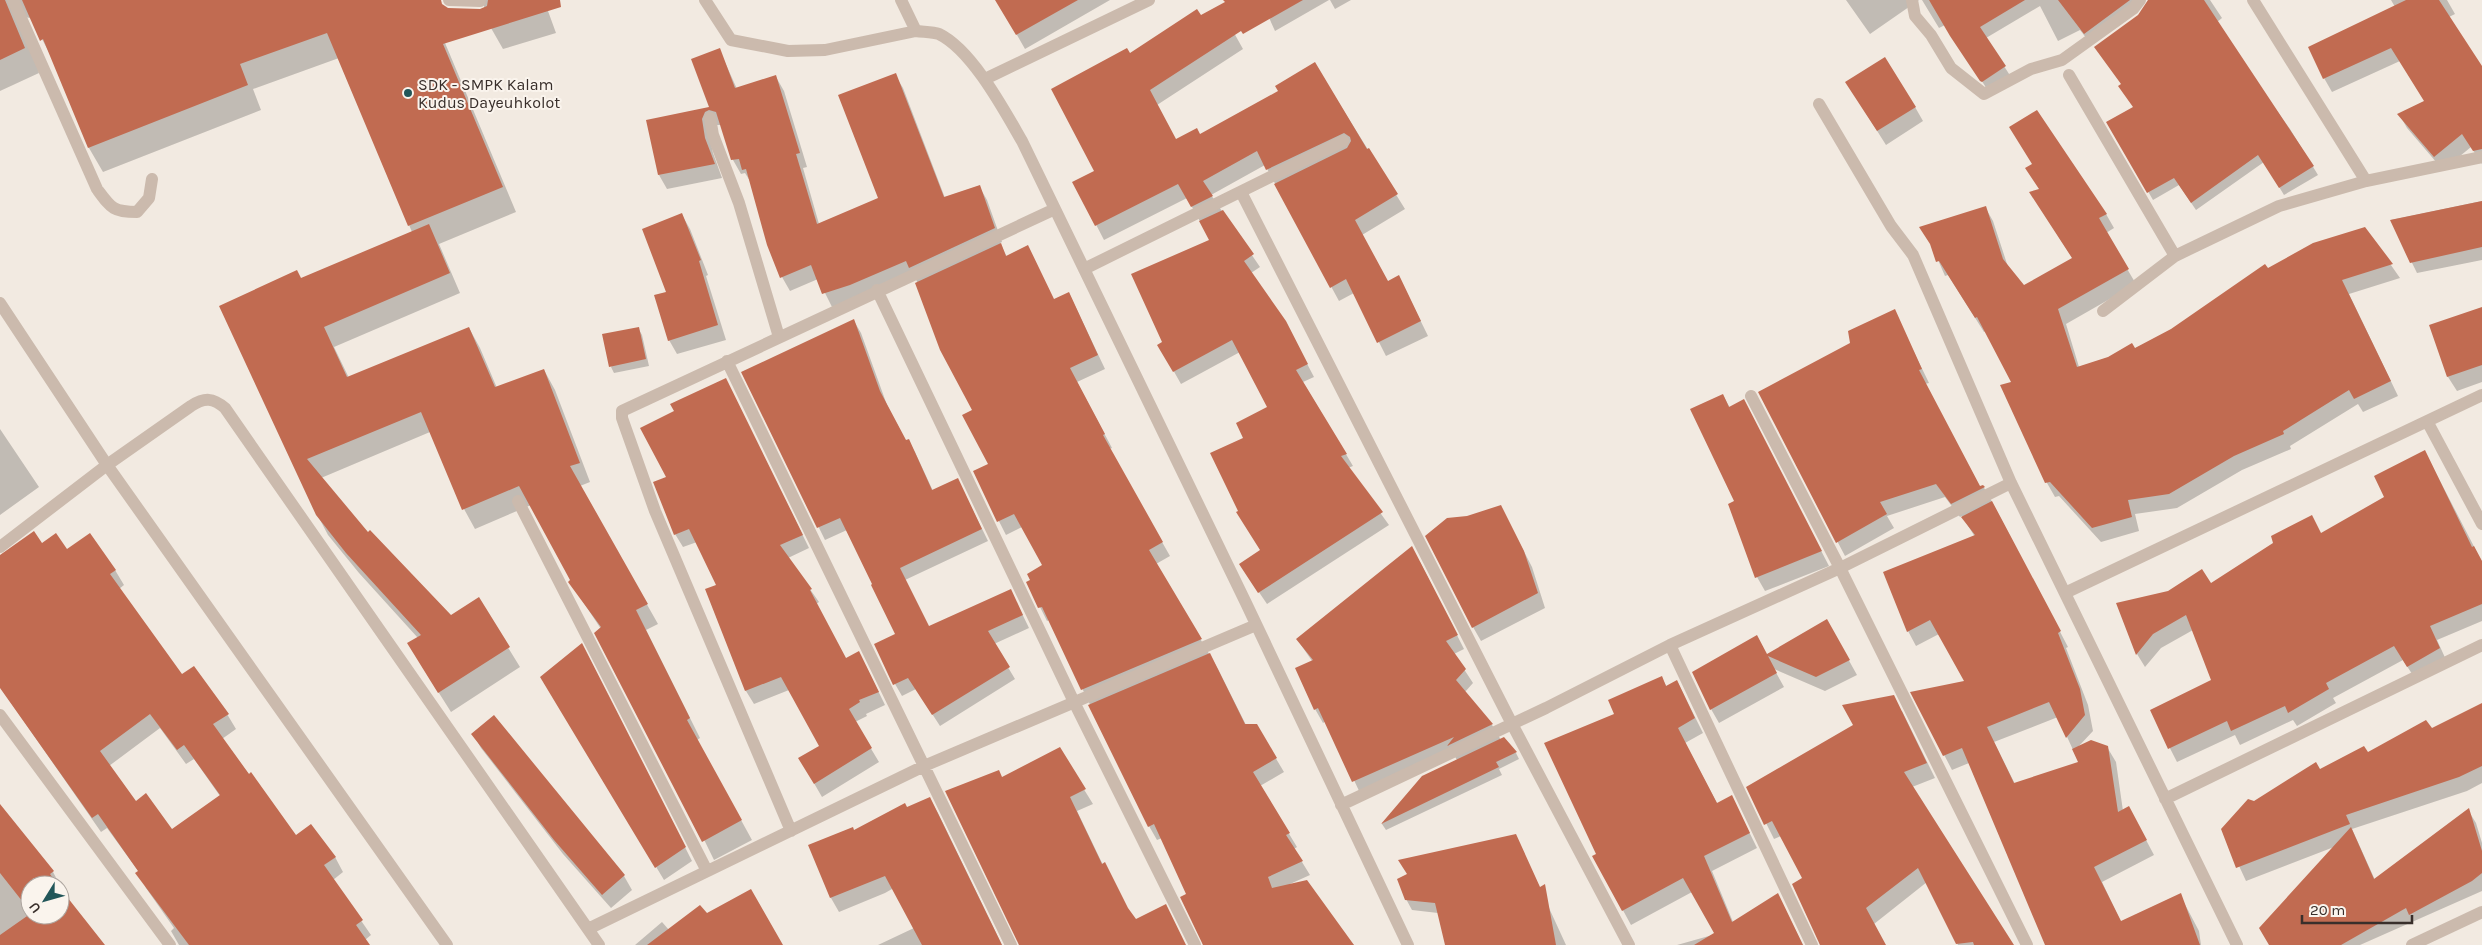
<svg xmlns="http://www.w3.org/2000/svg" width="2482" height="945" viewBox="0 0 2482 945" font-family="Karla,sans-serif">
<rect width="100%" height="100%" fill="#f2eae1"/>
<!-- shadow -->
<path fill="#0003" fill-rule="evenodd" d="M0,0h427l89,212 -77,32 21,49 -126,54 15,31 120,-50 11,20 17,40 47,-18 11,20 35,92 -10,4 78,138 -12,6 54,108 -3,2 55,100 -38,20 -113,-231 -31,-47 2,-2 -41,-75 -56,24 -11,-20 -34,-77 -109,46 47,56 82,83 28,-18 42,68 -69,45 -31,-49 -2,-25 -59,-65 -31,-38 -11,-21 -96,-207 80,-28 111,-47 -73,-174 -86,31 8,21 -158,62 -14,-24 -35,-86 -23,-44 -8,-1 16,56 -39,18z
M482,0h62l12,33 -53,16 -12,-21z
M997,0h113l-85,49z
M1261,0h68l-54,31z
M1330,0h21l-16,9z
M1846,0h73l-49,34z
M1922,0h219l-50,44 -11,-14 -22,11 -18,-35 -54,32 25,39 -22,15 -44,-67 -6,3z
M2180,0h30l12,18 -5,4 31,49 42,58 28,46 -34,20 -20,-33 -68,48 -17,-25 -26,15 -45,-78 26,-14z
M2391,0h56l8,14 -6,3 33,51v96l-11,-17 -28,23 -36,-42 -8,-14 26,-13 -25,-40 -68,31 -8,-14 71,-71z
M1219,6l24,43 -86,56 19,36 24,-6 79,-43 35,-29 91,146 -43,26 26,47 18,9 22,45 -42,20 -32,-63 -15,8 -74,-136 -54,30 49,72 -9,6 41,62 22,42 -11,5 50,84 -5,2 41,57 -122,79 -19,-28 13,-26 -22,-39 5,-72 25,-31 -29,-56 -59,32 -22,-39 4,-2 48,-102 -24,-43 -83,42 -30,-58 22,-11 33,-117z
M719,49l18,40 39,-12 8,14 23,76 -4,1 16,56 61,-25 15,-124 8,13 42,110 34,-12 8,14 15,42 -2,1 7,14 47,43 15,-7 36,76 -28,13 35,66 -3,1 61,107 -14,8 62,105 28,56h10l28,47 -24,14 37,61 -3,2 16,26 -20,9 64,61h-151l-15,-51 -26,-56 -5,2 -8,-14 -100,-206 -2,1 -19,-38 15,-18 -21,-38 -16,8 -32,-63 16,-8 -16,-54 -60,-135 -82,32 -14,-28 -28,12 -8,-14 -32,-96 -5,-8 -4,1 -8,-14 -12,-35h-8l-4,9 4,19 9,25 -55,11 -8,-14 -11,-54 63,-13z
M1855,96l60,11 8,14 -37,24z
M2482,201v59l-65,13 -26,-53z
M2039,206l67,8 8,14 -8,5 30,51 -70,40 13,43 55,-18 37,-19 97,-60 97,-42 35,50 -51,16 49,102 -35,16 -5,-8 -68,42 1,3 -49,21 -65,38 -42,6 4,17 -38,11 -42,-46 -4,1 -8,-14 -34,-100 -27,-52 -2,1 -36,-57 -3,1 -13,-30 53,-39 8,14 15,46 16,20 49,-28z
M682,215l8,14 18,46 -2,1 20,64 -49,14 -8,-14 -1,-48z
M2482,308v74l-25,9 -9,-14 -17,-51z
M1894,311l35,72 -4,1 55,103 3,-1 8,14 77,147 -2,1 22,57 5,26 -14,15 28,1 9,15 7,49 14,12 17,32 -52,27 19,40 59,-27 19,36 2,14h-155l-77,-182 -17,7 -40,-77 54,-11 -27,-48 -23,12 -8,-15 67,-94 -13,-21 -2,1 -15,-20 -58,19 7,12 -49,28 -86,-164 93,-48zM2058,717l21,46 -64,21 -21,-42z
M854,321l7,12 26,72 19,36 2,-1 7,12 18,39 31,1 24,49 -83,39 24,48 82,-37 18,37 -35,16 21,35 -75,47 -24,-37 -14,7 -7,-12 2,-49 -50,-105 -22,10 -82,-167z
M638,328l4,7 7,31 -35,7 -3,-6z
M726,380l83,168 -21,10 31,44 -3,2 30,55 20,7 19,39 -19,9 1,2 -12,6 24,40 -57,35 -22,-38 21,-13 -32,-56 -35,14 -8,-13 -40,-101 12,-5 -21,-43 -14,5 -8,-13 -7,-56 7,-66z
M1723,395l7,13 21,7 78,151 -64,25 -8,-14 -21,-75z
M0,429l39,58 -39,28z
M2425,452l57,110v59l-45,19 10,22 -31,18 -13,-20 -70,38 3,5 -39,23 -4,-6 -53,25 -5,-10 -58,27 -26,-51 62,-30 -20,-51 -32,18 -16,19 -8,-13 -19,-50 92,-19 111,-51 65,-37z
M1501,507l31,60 13,41 -64,33 -8,-14 -6,-110z
M41,544l26,7 48,19 9,15 -5,4 63,87 45,38 9,15 -14,10 74,97 39,21 8,15 -10,8 38,55 -6,5 4,5h-190l-8,-14 3,-3 -28,-40 -7,-16 -32,-44 -6,4 -101,-145v-112zM160,728l26,36 8,-5 26,37 -48,35 -37,-29 -26,-36z
M1420,562l44,87 -10,5 19,29 -8,9 27,33 9,15 15,13 3,6 -20,10 3,6 -116,55 -4,-6 40,-47 35,-17 -3,-5 -93,40 -35,-74 -3,2 -8,-14 -3,-48 -15,-22z
M1827,621l30,54 -32,16 -51,-22 10,18 -65,36 -8,-14 56,-54z
M589,658l103,203 -28,19 -114,-190z
M1661,677l6,10 10,-6 26,52 -18,10 33,62 14,-8 25,51 -45,23 21,51 45,-27 25,50h-126l39,-11 -24,-42 -61,33 -37,-68 3,-3 18,-139z
M2482,704v79l-15,8 -115,38 23,51 93,-70 8,13 6,20v48l-122,54h-90l64,-98 -88,34 -24,-52 32,-27 66,-32 112,-41z
M1902,711l33,67 -23,9 100,158h-54l-31,-63 -53,42 11,21h-65l-16,-66 -23,-43 -7,3 -26,-52z
M473,734l151,142 8,14 -21,18 -48,-54 -82,-106z
M1059,749l34,55 -16,7 26,54 27,49 5,7 51,24h-167l-17,-167z
M930,799l8,14 64,132h-124l36,-17 -4,-9 56,-35 -16,-28 -65,37 -46,19 -8,-14 -21,-52 42,-18 2,3 51,-26 2,3z
M0,806l53,66 8,15 -31,-2v30h30v-25l44,55h-104z
M1516,836l50,109h-19l-109,-32 -26,-3 -6,-11z
M706,914l75,31h-146l27,-23 7,8z"/>
<!-- building -->
<path fill="#c16b51" fill-rule="evenodd" d="M0,0h5l20,48 -25,12z
M22,0h419l1,4 6,4 32,1 7,-3 1,-6h72l1,7 -118,37 60,143 -95,39 -81,-193 -87,31 8,21 -160,63 -45,-109 -3,2z
M995,0h83l-62,35z
M1223,0h80l-60,34 -2,-3 -91,59 26,49 21,-11 3,6 78,-43 -3,-5 40,-24 52,87 2,-1 29,46 -43,26 33,61 11,-6 22,46 -44,22 -31,-64 -16,9 -56,-104 73,-36 4,-7 -1,-4 -6,-4 -78,37 -9,-19 -54,30 10,15 -22,11 -13,-23 -83,42 -23,-44 22,-11 -43,-82 76,-41 3,5 67,-44 4,6 24,-13z
M1929,0h96l-45,27 26,39 -24,16 -2,-1 -30,-45z
M2058,0h72l-46,34z
M2148,0h56l110,166 -35,22 -21,-33 -67,48 -17,-25 -27,15 -41,-71 27,-15 -15,-21 3,-2 -27,-37 44,-32z
M2406,0h33l43,66v83l-9,2 -11,-17 -28,23 -37,-43 27,-13 -33,-53 -68,31 -15,-32z
M720,48l15,40 41,-13 24,78 -4,1 21,70 61,-26 -40,-103 58,-22 48,124 36,-12 15,43 -86,40 -3,-7 -56,24 -28,9 -11,-29 -31,13 -13,-33 -21,-76 -4,1 -3,-11 -8,1 -15,-48 -7,-2 -4,2 -3,7 3,19 10,26 -57,11 -12,-55 63,-13 -18,-48z
M1885,57l31,50 -39,24 -32,-49z
M2037,110l70,104 -8,4 30,51 -71,40 19,58 31,-10 24,-14 3,5 36,-19 94,-65 3,4 45,-25 52,-16 28,37 -51,16 49,101 -37,18 -5,-9 -66,41 1,3 -50,22 -65,38 -41,6 4,17 -40,11 -42,-46 -5,1 -45,-98 11,-3 -34,-65 -2,1 -36,-57 -3,1 -6,-18 -11,-17 67,-21 17,53 21,26 48,-27 -43,-66 10,-3 -14,-21 7,-4 -23,-37z
M2482,201v46l-72,16 -20,-43z
M1223,210l31,44 -10,7 42,60 22,43 -12,6 51,84 -6,2 42,56 -125,81 -19,-29 21,-14 -24,-38 2,-1 -28,-58 33,-15 -7,-15 31,-16 -35,-67 -59,32 -16,-27 5,-3 -31,-68 78,-34 -10,-19z
M682,213l19,47 -2,1 19,64 -50,16 -14,-46 12,-3 -24,-63z
M429,224l21,49 -126,54 23,50 122,-50 26,60 49,-18 36,94 -10,3 78,138 -12,6 54,108 -3,2 55,100 -40,22 -108,-209 7,-6 -33,-45 2,-2 -51,-94 -57,24 -41,-98 -114,47 61,73 2,-2 81,85 28,-18 31,50 -72,46 -31,-50 14,-8 -75,-82 -30,-38 -97,-209 78,-36 4,8z
M1001,243l5,13 22,-11 26,54 15,-7 29,63 -28,13 35,66 -2,1 60,107 -14,8 53,89 -121,51 -39,-83 -4,1 -12,-26 4,-2 -3,-6 15,-9 -28,-51 -17,8 -24,-51 15,-7 -26,-49 10,-5 -32,-60 -25,-67z
M2482,307v58l-35,12 -18,-52z
M1895,309l27,60 -3,1 61,116 3,-1 2,2 -34,17 -15,-20 -56,18 7,12 -51,29 -78,-151 92,-49 -2,-12z
M854,319l26,72 26,49 3,-1 23,51 26,-12 24,51 -82,39 29,58 82,-37 12,26 -35,16 22,36 -78,48 -24,-37 -15,7 -19,-41 21,-10 -24,-49 1,-1 -32,-66 -23,10 -76,-156z
M639,327l7,32 -37,8 -7,-33z
M726,378l77,157 -23,10 32,44 -2,1 36,68 13,-7 20,41 -20,8 1,2 -11,7 23,39 -58,36 -16,-26 21,-12 -38,-69 -36,14 -40,-102 11,-4 -27,-56 -15,6 -21,-53 13,-5 -26,-49 34,-17 -4,-7z
M1723,394l6,13 15,-8 78,152 -67,27 -27,-74 6,-3 -44,-92z
M2425,450l47,97 2,-1 8,15v43l-52,22 10,22 -33,19 -13,-21 -68,37 3,6 -41,24 -3,-7 -54,25 -4,-10 -59,28 -18,-39 61,-30 -25,-65 -33,19 -17,21 -20,-52 52,-12 34,-22 9,14 62,-40 -2,-7 41,-21 9,18 63,-36 -10,-21z
M1992,501l69,130 -3,2 22,56 5,26 -19,23 -17,-36 -62,25 27,56 64,-21 -6,-13 19,-9 17,6 10,66 11,-6 18,34 -53,27 27,54 60,-28 19,52h-155l-83,-197 -19,8 -33,-64 54,-11 -34,-61 -23,12 -24,-60 92,-37 -14,-18z
M1501,505l23,46 14,42 -66,35 -47,-92 22,-18 20,-2z
M34,531l8,12 14,-10 11,16 23,-16 26,37 -6,4 72,100 12,-8 35,48 -16,10 36,50 2,-2 45,63 15,-11 25,33 -12,8 39,55 -7,5 14,20h-181l-54,-72 3,-2 -40,-57 -6,4 -92,-130v-133zM150,714l27,36 7,-5 36,50 -48,34 -26,-36 -10,8 -36,-50z
M1412,546l46,89 -12,6 20,28 -10,11 37,44 -46,22 7,-9 -102,45 -34,-74 -4,2 -19,-42 18,-8 -17,-21z
M1827,619l23,41 -34,17 -48,-21 9,17 -67,37 -18,-38 65,-37 10,19z
M582,643l104,204 -31,21 -115,-191z
M1210,653l35,71h12l20,34 -24,14 37,61 -4,2 17,26 -35,16 4,11 35,-8 47,65h-151l-23,-48 6,-3 -32,-70 -6,3 -60,-122z
M1662,676l4,10 11,-6 18,38 -17,10 39,75 15,-8 18,38 -46,23 28,66 46,-29 25,52h-109l20,-12 -31,-55 -61,33 -30,-55 4,-2 -52,-111 70,-29 -6,-14z
M1894,695l33,68 -23,9 110,173h-40l-1,-3 -17,2 -38,-76 -52,40 20,37h-66l-28,-61 10,-6 -30,-57 -8,4 -18,-38 107,-62 -11,-20z
M2482,703v63l-23,11 -113,38 4,9 -114,44 -15,-39 27,-30 6,2 62,-39 4,7 44,-23 4,6 58,-32 6,8z
M494,715l131,160 -23,20 -48,-55 -83,-106z
M1504,737l13,15 -21,10 3,5 -118,57 41,-48z
M1060,747l26,42 -16,8 32,67 3,-2 23,46 8,11 30,-15 20,41h-167l-74,-154 54,-21 3,7z
M930,797l72,148h-80l-37,-69 -55,22 -22,-53 45,-18 1,3 51,-27 2,4z
M0,804l54,67 -4,3 8,11h-28v26l-30,-38z
M2469,808l13,43v22l-10,8 -63,34 -3,-7 -65,37h-72l-10,-17 92,-101 23,52z
M1516,834l24,53 5,-3 11,61h-111l-10,-42 -30,-3 -8,-21 10,-5 -9,-14z
M60,888l45,57h-105v-10l30,-21 30,1z
M751,889l32,56h-136l53,-40 7,8z"/>
<g fill="none" stroke-linecap="round" stroke-linejoin="round">
<!-- lane -->
<path stroke="#cbbaad" stroke-width="12" d="M13,0l84,189c14,19 16,23 40,23l12,-14 3,-19
M449,0l31,1"/>
<!-- street -->
<path stroke="#cbbaad" stroke-width="12" d="M705,0l26,40 57,11 37,-1 91,-19
M901,0l15,31c7,1 17,1 23,3 33,16 65,76 83,107l224,462 162,342
M1912,0l3,16 16,19 20,33 33,26 47,-25 31,-9 71,-51 7,-9
M2253,0l113,181
M2069,75l106,181
M985,79l164,-79
M1819,104l72,122 22,29 98,228 226,462
M710,118l3,17 26,68 40,134
M1241,192l271,532 117,221
M1084,269l259,-128
M877,290l197,412 121,243
M0,303l107,162 340,480
M2103,311l72,-55 104,-50 87,-25 116,-24
M727,361l284,584
M1751,396l89,172 187,377
M2427,421l55,103
M518,501l189,370
M0,547l107,-82 84,-59c14,-9 22,-8 34,2l374,537
M2065,593l417,-198
M1670,645l142,300
M0,715l170,230
M2165,799l317,-154
M1341,805l205,-97 124,-63 170,-77 171,-85
M791,831l-136,-320 -33,-93v-7l433,-202
M588,929l336,-163 332,-141
M2412,945l70,-33"/>
</g>
<!-- markers -->
<circle fill="#225659" stroke="#faf4ed" stroke-width="2" cx="408" cy="93" r="5"/>
<g text-anchor="middle" dominant-baseline="central" stroke-width="4" stroke-linejoin="round" paint-order="stroke">
<!-- poi labels -->
<g font-size="16" fill="#392f2b" stroke="#faf4ed" text-anchor="start">
<text x="418" y="84">SDK - SMPK Kalam<tspan x="418" dy="18">Kudus Dayeuhkolot</tspan></text>
</g>
</g>
<!-- north arrow -->
<g transform="translate(45 900) rotate(233)"><circle r="24" fill="#faf4ed" stroke="#ada59f"/>
<path d="M0-4L9 19L0 12L-9 19Z" fill="#225659"/>
<text y="-8" font-size="14" font-weight="bold" text-anchor="middle" fill="#392f2b">U</text>
</g>
<!-- scale -->
<path d="M2302 915v8h110v-8" fill="none" stroke="#392f2b" stroke-width="2.5"/>
<text x="2310" y="915" font-size="15" fill="#392f2b" stroke="#faf4ed" stroke-width="4" paint-order="stroke">20 m</text>
</svg>
